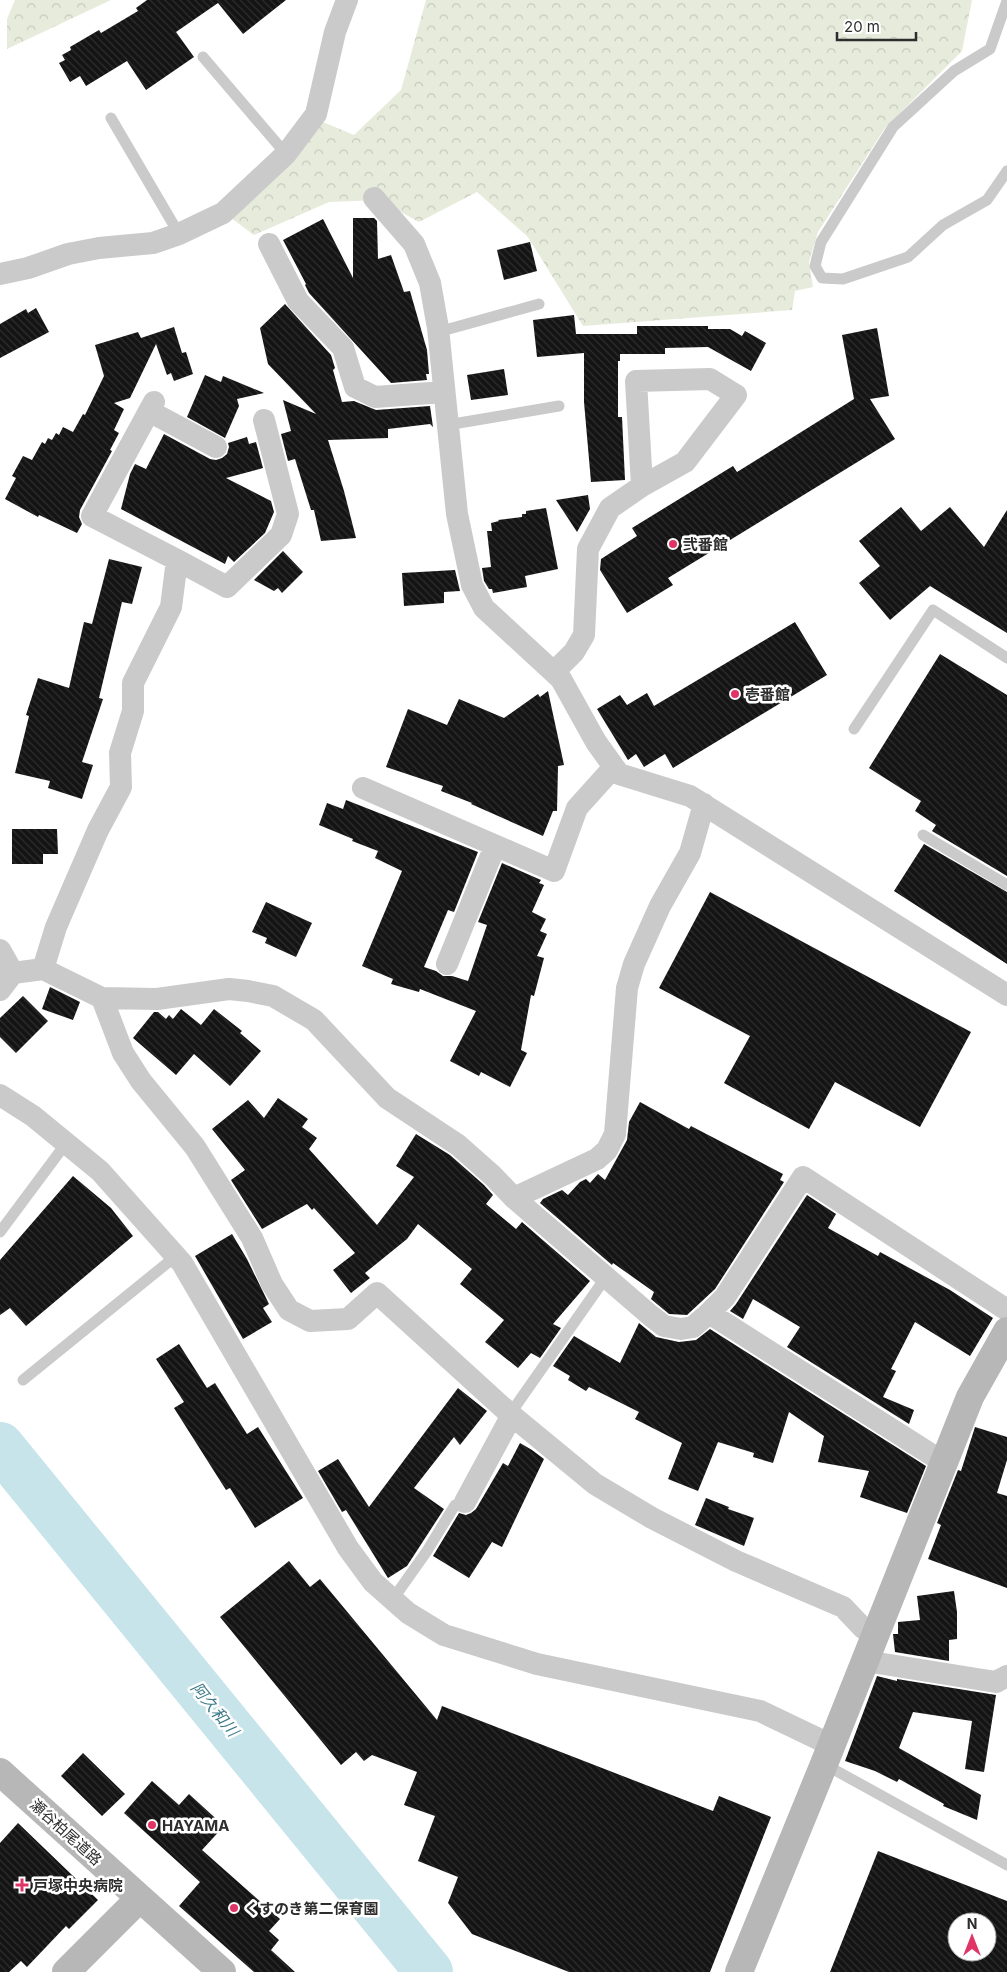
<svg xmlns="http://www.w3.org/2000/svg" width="1007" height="1972" viewBox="0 0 1007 1972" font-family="Inter,'Noto Sans JP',sans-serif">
<defs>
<pattern id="forest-crowns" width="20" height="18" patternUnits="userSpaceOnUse" patternTransform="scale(1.25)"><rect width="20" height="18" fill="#e7ebdb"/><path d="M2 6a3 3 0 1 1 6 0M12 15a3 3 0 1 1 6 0" fill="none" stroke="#c6cabc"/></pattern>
<pattern id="building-back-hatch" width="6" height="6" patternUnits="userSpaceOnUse" patternTransform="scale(1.25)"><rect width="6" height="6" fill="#141414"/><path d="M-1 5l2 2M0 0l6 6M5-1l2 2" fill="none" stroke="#2e2e2e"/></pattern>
</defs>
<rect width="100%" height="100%" fill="#fff"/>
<!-- forest -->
<path fill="url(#forest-crowns)" d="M15,0h96l-104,49v-30z
M426,0h546l-10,51 -77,77 -67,104 -9,30 4,25 -18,4 -3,19 -209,16 -55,-89 -51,-45 -58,30 -40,-22 -50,2 -75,33 -23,-17 92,-96 31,13 47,-45z"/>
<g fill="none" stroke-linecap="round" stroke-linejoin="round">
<!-- river -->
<path stroke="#c7e4ea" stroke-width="48" d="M0,1446l429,526"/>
</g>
<!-- building -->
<path fill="url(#building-back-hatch)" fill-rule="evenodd" d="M147,0h139l-43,34 -25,-31 -42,29 18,25 -48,33 -19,-29 -41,25 -6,-10 -10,6 -11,-19 6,-3 -3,-5 9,-5 -1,-3 29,-17 2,3 37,-22 -2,-3z
M353,218h21l3,3 1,38 13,-4 13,37 6,-1 17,59 2,24h-3l1,6 -36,3 -82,-90 -4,-8 1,-1 -23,-44 40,-21 30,59z
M530,242l7,29 -33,9 -7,-30z
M285,304l46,51 4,13 -2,2 9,32 12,-1 22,9 54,-4 3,21 -3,-3 -42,5v9l-60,2 16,51 12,47 -35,3 -7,-31h-3l-16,-51 -7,2 -7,-27 10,-3 -8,-31 33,14 -48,-50 -8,-36z
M36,308l13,24 -49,26v-34l26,-15 2,4z
M574,315l2,19h61v-8h71v3h22l12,7 3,-5 21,12 -15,28 -43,-24 -43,1v6h-45v7h-2v56h4l3,63 -34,2 -7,-80v-49l-47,4 -4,-37z
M174,327l8,26 4,-1 7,22 -19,7 -3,-8 -4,2 -11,-31 -26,54 -16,5 10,6 -10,21 5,3 -9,17 2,1 -32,59 -1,7 3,7 -5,9 -38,-18 -1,2 -33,-18 11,-21 -4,-2 11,-20 9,4 10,-18 3,2 3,-6 4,2 4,-7 3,2 4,-8 10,5 10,-18 2,1 19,-39 -9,-31 43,-13 3,6z
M877,328l12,68 -19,3 25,40 -227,139 5,7 -46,28 -27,-43 1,-11 36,-23 -5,-8 101,-62 4,6 117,-73 -12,-64z
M504,369l4,26 -37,5 -4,-25z
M205,375l16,7 2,-6 41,17 -27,6 2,7 -14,32 -38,-21z
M164,434l46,25 6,1 6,-2 5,-4 2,-7 -1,-4 19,-6 2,7 7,-2 7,26 -37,10 45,23 3,11 -9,21 -31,29 -6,-6 -3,8 -104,-55 9,-35 5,-10 11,5z
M588,495l2,14 -13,23 -21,-32z
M901,507l20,24 29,-24 34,40 23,-37v123l-77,-47 -40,34 -31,-37 21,-17 -21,-25z
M546,508l12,61 -33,7 2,11 -34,6 -1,-4h-3l-5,-8 -2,-13 9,-1 -4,-36h5l-1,-8 8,-2 -1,-1 24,-3v-3h4v-3z
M283,551l20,21 -21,21 -4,-5 -4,3 -20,-11z
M109,559l33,8 -10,37 -10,-2 -23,96 4,1 -21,63 11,3 -11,34 -34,-11 2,-7 -35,-8 14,-57 -3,-1 12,-37 31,10 15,-66 8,2z
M455,570l5,21 -16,1v11l-40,3 -2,-33z
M795,622l32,53 -154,93 -8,-14 -21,13 -8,-13 -8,6 -31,-51 23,-14 7,10 20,-12 7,13z
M940,654l67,41v181l-75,-45 4,-6 -21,-14 6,-10 -52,-33z
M548,691l16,74 -6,1 -1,45h-4l-10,25 -72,-32 1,-1 -31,-12 2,-5 -57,-19 22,-58 39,16 12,-26 45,19 34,-24 2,3z
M346,800l132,52 -24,60 -6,-2 -24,57 12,4 7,5h9l16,5 19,-56 -9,-3 24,-59 39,17 -2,3 5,2 -12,27 14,7 -6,12 7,3 -10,22 7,2 -10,38 -3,-1 -10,55 6,3 -17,34 -29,-15 -2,4 -29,-15 26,-50 -56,-22 -1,3 -28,-8 2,-5 -31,-13 40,-95 -27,-13 3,-7 -26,-10 1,-2 -34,-14 8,-22 16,6z
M12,829h45l1,25h-15v10h-31z
M924,844l83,48v72l-113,-73z
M710,892l261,140 -51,95 -85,-45 -26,47 -85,-46 26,-47 -91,-48z
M266,902l46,21 -16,34 -31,-14 2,-5 -15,-6z
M50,987l30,15 -7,18 -31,-11z
M23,996l25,25 -32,32 -16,-16v-19z
M181,1009l20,16 13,-16 28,22 -2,2 21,18 -31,35 -36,-32 -18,21 -43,-37 21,-26h4l8,7 3,-4 4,4z
M278,1098l30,21 -6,8 15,11 -8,11 68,76 37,-48 -18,-11 20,-32 34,21 34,30 9,10 -7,9 30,25 6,-7 68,59 -37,43 8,4 -21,30 -9,-5 -13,15 -33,-26 19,-22 -44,-36 12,-15 -54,-45 -11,15 -42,34 5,5 -19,15 -18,-23 22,-17 -41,-45 -2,2 -5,-6 -45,25 -31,-49 14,-10 -33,-41 36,-29 16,18z
M640,1102l49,27 2,-3 92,48 -3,6 4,2 -69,107 -28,26 -18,-1 -18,-15 3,-7 -41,-29 -1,2 -72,-62 3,-4 19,-9 6,5 12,-13 6,-3 4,4 8,-9 7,6 22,-40 2,-18z
M73,1176l38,32 22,28 -107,90 -16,-18 -10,7v-55z
M807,1195l29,19 -8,14 50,28 2,-4 70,38 43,28 -23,38 -55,-34 -24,47 5,2 -13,26 31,13 -5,14 -122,-77 13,-20 -47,-28 -10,20 -13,-8 6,-7z
M232,1234l15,25 22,45 -6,4 9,14 -29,17 -48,-83z
M639,1323l17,14 23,5 17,-2 14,-11 216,137 -19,47 -47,-16 9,-26 -51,-9 6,-26 -35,-24 -16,51 -20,-6 1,-4 -36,-11 -20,49 -30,-12 14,-36 -47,-24 4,-7 -50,-25 -3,4 -18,-11 2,-4 -17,-10 21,-30 46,27z
M179,1344l28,44 8,-5 32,51 11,-7 45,71 -48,30 -25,-40 -4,2 -52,-82 10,-6 -28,-43z
M458,1388l29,23 -27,34 -6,-8 -40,51 30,21 -37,57 -19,12 -42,-68 -4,2 -24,-41 20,-12 31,48z
M975,1427l32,10v23l-10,33 10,3v92l-79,-29 13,-34 -4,-2 21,-53 3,1z
M520,1443l12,7 12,9 -42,88 -10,-5 -23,36 -36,-22 26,-43 7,2 5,-2 5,-4 27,-46 5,3z
M706,1498l23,9 -1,2 26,9 -10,28 -49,-21z
M289,1561l21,26 10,-8 117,141 5,-14 271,105 6,-15 52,21 -61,155h-141l-97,-38 -24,-31 10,-26 -40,-16 17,-45 -31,-11 13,-33 -45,-17 -8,6 -8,-9 -15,13 -121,-148z
M954,1591l3,21v27l-8,1v21l-54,-9 -2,-18h5v-12l22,-2 -3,-24z
M877,1676l20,5v-2l99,16 -12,77 -19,-3 7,-48 -59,-9 -14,36 82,47 -4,25 -34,-14 1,-2 -45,-25 -2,3 -22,-11 -30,-10z
M83,1753l42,41 -23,22 -41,-40z
M152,1781l27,24 10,-11 35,32 -22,24 78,69 -11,12 10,9 -8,10 24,22h-41l-75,-66 21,-24 -76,-69z
M18,1823l80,77 -29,29 -3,-3 -39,41 -6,-6 -12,11h-9v-129z
M878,1851l129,50v71h-177zM957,1922h30v30h-30z"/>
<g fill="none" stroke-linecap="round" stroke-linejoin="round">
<!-- lane -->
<path stroke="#cacaca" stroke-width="11" d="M1007,1l-17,48 -36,22 -61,56 -72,115 -6,24 7,12 21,1 65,-22 35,-32 44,-25 20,-29
M203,57l83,97
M111,118l68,116
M438,332l101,-28
M447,425l112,-19
M854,729l79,-119 74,48
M923,835l84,50
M0,1232l67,-90
M23,1380l153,-124
M510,1414l96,-137
M393,1599l34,-48 28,-46 6,1 4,-4
M824,1764l183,101"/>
<!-- street -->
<path stroke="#cacaca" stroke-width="22" d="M374,198l40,46 16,39 8,45 19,186 15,71 12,23 77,71 35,63 23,32 71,22 317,199
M269,244l29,57 45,47 12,39 20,10 69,-5
M0,274l28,-6 40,-14 31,-6 54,-5 26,-9 44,-21 63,-59 30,-40 19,-82 12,-32
M149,411l67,36
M177,560l50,27 54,-52 7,-21 -24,-94
M554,672l20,-20 10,-17 4,-86 22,-41 32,-22 43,-24 51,-67 -26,-16 -74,2 6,105
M363,788l191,83 23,-63 37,-41
M0,950l13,23
M447,964l48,-118
M43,969l13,-42 42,-97 23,-43 -1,-34 13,-42v-28l38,-76 6,-47 -85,-44 62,-114
M0,990l13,-17 30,-4 59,29 55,1 72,-10 19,2 25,5 41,24 73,78 71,47 35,31 21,22 137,118 13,10 17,3 12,-2 16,-14 16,-16 78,-120 204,133
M102,998l21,55 18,28 54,66 57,91 20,46 17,26 21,11 38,-2 29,-26 133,121 85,70 57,34 84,43 107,46 20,21 13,8
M0,1095l33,21 67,55 82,92 166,285 25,34 35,31 36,22 93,29 223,47 71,34
M514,1198l83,-39 10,-9 8,-16 12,-146 7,-24 26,-58 30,-53 14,-49
M709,1313l234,149
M465,1502l47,-87
M865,1661l131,21 11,-6"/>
<!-- secondary -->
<path stroke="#b7b7b7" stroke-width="28" d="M0,1772l222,200
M66,1972l73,-73
M739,1972l85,-208 146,-367 37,-66"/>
</g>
<!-- markers -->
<g fill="#e03466" stroke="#fff" stroke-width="2">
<circle cx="673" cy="544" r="5"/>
<circle cx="735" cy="694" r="5"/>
<circle cx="152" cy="1825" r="5"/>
<path d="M19.5 1877.5h5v5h5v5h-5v5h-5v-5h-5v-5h5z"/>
<circle cx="234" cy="1908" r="5"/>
</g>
<g text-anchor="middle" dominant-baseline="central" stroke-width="5" stroke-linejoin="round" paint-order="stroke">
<!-- poi labels -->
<g font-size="15" font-weight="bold" fill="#2d2d2d" stroke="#fff" text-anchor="start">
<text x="683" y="544">弐番館</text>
<text x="745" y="694">壱番館</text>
<text x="162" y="1825">HAYAMA</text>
<text x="33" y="1885">戸塚中央病院</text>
<text x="244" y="1908">くすのき第二保育園</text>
</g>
<!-- street labels -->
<g font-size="15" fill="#2d2d2d" stroke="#fff">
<text transform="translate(66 1832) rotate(42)">瀬谷柏尾道路</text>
</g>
<!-- water labels -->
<g font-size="16" font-style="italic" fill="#3c7a87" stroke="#fff">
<text transform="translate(215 1709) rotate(51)">阿久和川</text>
</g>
</g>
<!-- north arrow -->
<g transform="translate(972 1937)"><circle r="24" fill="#ffffff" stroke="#ababab"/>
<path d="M0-4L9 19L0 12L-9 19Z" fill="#e03466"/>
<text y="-8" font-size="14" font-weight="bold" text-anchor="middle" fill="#2d2d2d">N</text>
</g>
<!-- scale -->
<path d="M837 32v8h79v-8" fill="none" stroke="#2d2d2d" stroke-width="2.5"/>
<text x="844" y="32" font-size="15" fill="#2d2d2d" stroke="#ffffff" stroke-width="4" paint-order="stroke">20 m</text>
</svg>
